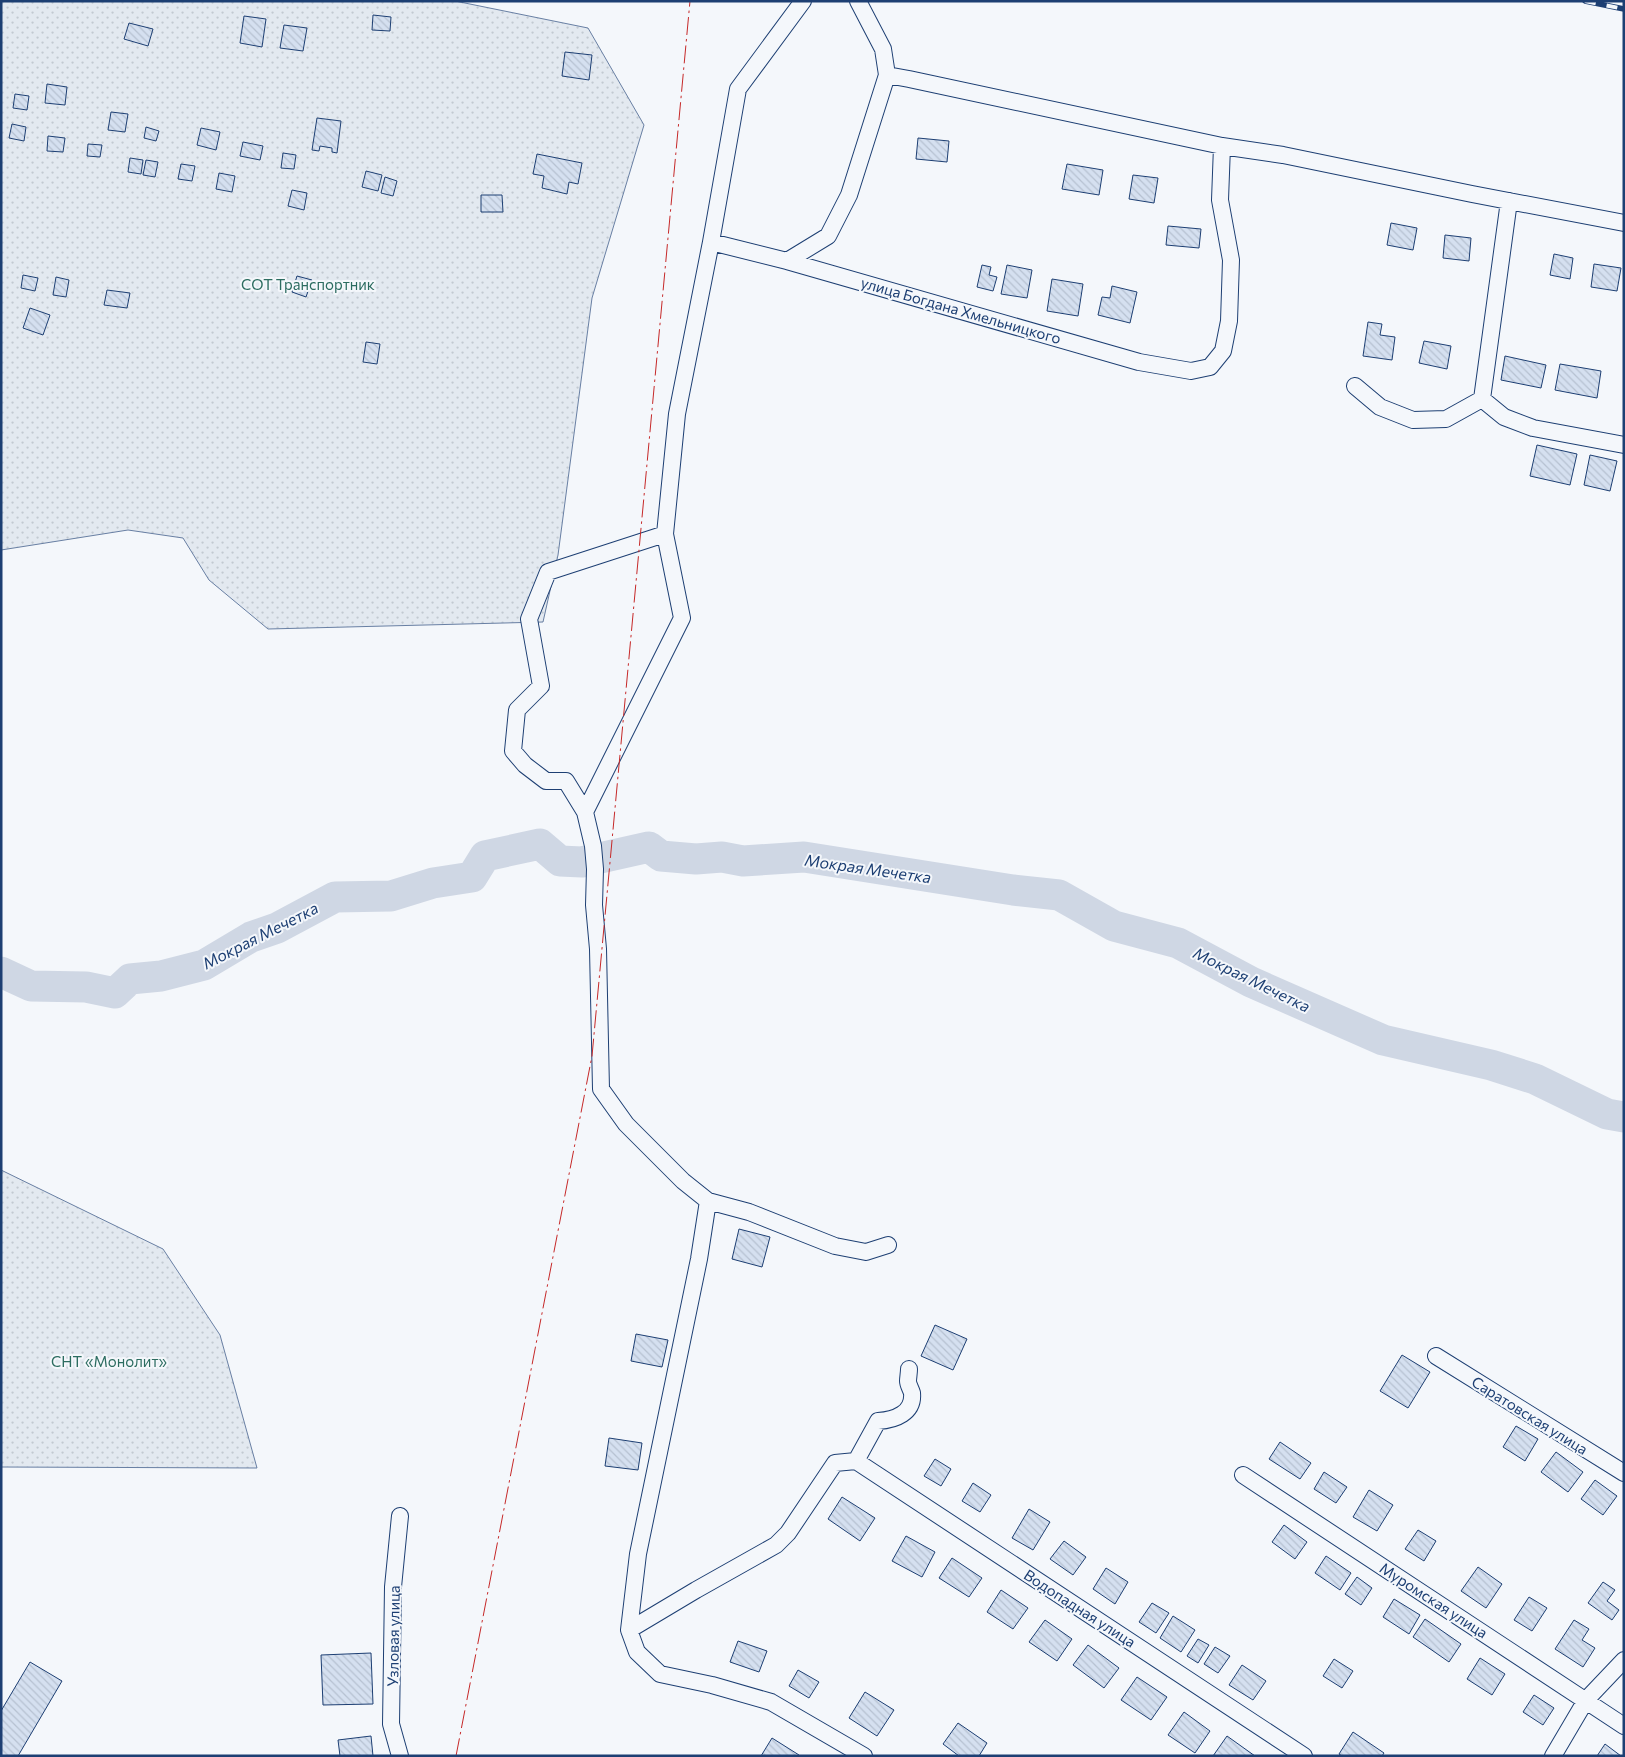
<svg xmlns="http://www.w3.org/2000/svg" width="1625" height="1757" viewBox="0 0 1625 1757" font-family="Commissioner,sans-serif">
<defs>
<pattern id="grass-dots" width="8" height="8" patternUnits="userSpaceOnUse" patternTransform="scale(1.25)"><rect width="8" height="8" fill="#e3e9f0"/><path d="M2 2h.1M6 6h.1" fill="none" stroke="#c2c9d1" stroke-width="1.8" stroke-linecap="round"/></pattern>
<pattern id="building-back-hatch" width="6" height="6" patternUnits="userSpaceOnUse" patternTransform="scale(1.25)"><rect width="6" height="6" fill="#d5e0f0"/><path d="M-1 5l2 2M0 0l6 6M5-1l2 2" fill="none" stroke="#b6c1d1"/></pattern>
</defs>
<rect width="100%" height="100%" fill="#f4f7fb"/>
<!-- grass -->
<path fill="url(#grass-dots)" stroke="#687fa3" d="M1,1h454l133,27 56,97 -52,173 -34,257 -15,67 -275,7 -59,-49 -26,-42 -55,-8 -127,20z
M1,1170l162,79 57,86 37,133 -256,-1z"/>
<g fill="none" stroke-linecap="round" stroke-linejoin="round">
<!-- river -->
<path stroke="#cfd7e4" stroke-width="31" d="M1,972l30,14 55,1 29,6 15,-14 31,-3 43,-11 47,-28 26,-9 58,-31 56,-1 42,-13 39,-6 13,-21 55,-12 20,17 22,1 67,-15 12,9 35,3 26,-2 21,4 61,-4 209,33 46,5 55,31 64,17 73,39 132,58 108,25 44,14 72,35 17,3"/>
</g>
<!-- building -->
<path fill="url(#building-back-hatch)" stroke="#1d3f73" d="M373,15l18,2 -1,14 -18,-1z
M244,16l22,3 -4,28 -22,-4z
M129,23l24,6 -5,17 -24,-7z
M284,25l23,3 -4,23 -23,-3z
M565,52l27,3 -3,25 -27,-4z
M47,84l20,3 -2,18 -20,-2z
M15,94l14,2 -2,14 -14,-2z
M111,112l17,2 -3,18 -17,-2z
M317,118l24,3 -4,32 -5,-1v-4l-12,-2 -1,5 -7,-1z
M12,124l14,3 -2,14 -15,-3z
M146,127l13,4 -3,10 -12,-3z
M201,128l19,4 -4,18 -19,-5z
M48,136l17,2 -2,14 -16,-1z
M918,138l31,3 -2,21 -31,-3z
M243,142l20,4 -3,14 -20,-4z
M88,144l14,1 -2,12 -13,-1z
M283,153l13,2 -2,14 -13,-1z
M537,154l45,9 -4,21 -9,-2 -2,12 -25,-6 2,-12 -11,-2z
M130,158l13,2 -2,14 -13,-2z
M146,160l12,2 -3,15 -12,-2z
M181,164l14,2 -3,15 -14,-2z
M1067,164l36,6 -4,25 -37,-6z
M366,171l16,4 -4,16 -16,-4z
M219,173l16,3 -3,16 -16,-3z
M1133,175l25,3 -4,25 -25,-4z
M385,177l12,4 -4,15 -12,-3z
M292,190l15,3 -3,17 -16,-4z
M481,195h21l1,17h-22z
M1391,223l26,5 -4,22 -26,-5z
M1168,226l33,3 -2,19 -33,-3z
M1445,235l26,3 -2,23 -26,-3z
M1554,254l19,4 -3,21 -20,-4z
M1594,264l27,4 -4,23 -26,-4z
M982,265l9,2 -2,8 8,2 -4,14 -16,-4z
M1007,265l25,5 -5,28 -26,-4z
M23,275l15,3 -3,13 -14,-3z
M297,276l15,4 -6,17 -14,-5z
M56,277l13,3 -3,17 -13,-2z
M1052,279l31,5 -5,32 -31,-5z
M1112,286l25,6 -7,31 -32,-8 4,-18 8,1z
M107,290l23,3 -3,15 -23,-3z
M30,308l20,7 -7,20 -20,-7z
M1368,322l14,2 -2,11 15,2 -3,23 -29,-4z
M1424,341l27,5 -4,23 -28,-6z
M366,342l14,2 -3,20 -14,-2z
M1505,356l41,9 -5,23 -40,-8z
M1560,364l41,7 -4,27 -42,-8z
M1537,445l40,9 -7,31 -40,-9z
M1590,455l27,6 -7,30 -26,-6z
M739,1229l31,8 -8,30 -30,-8z
M935,1325l32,14 -14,31 -32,-14z
M636,1334l32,6 -6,27 -31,-6z
M1402,1355l28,17 -22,36 -28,-17z
M1516,1426l22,13 -13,22 -22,-14z
M609,1438l33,5 -4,27 -33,-4z
M1280,1442l31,21 -11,16 -31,-20z
M1556,1452l27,20 -15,20 -27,-20z
M935,1459l16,10 -10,17 -17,-10z
M1324,1472l23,15 -11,16 -22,-14z
M1595,1480l22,16 -14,19 -22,-16z
M973,1483l18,12 -11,17 -18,-11z
M1369,1490l24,15 -16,26 -24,-14z
M842,1497l33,21 -15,23 -32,-22z
M1029,1509l21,13 -17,28 -21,-12z
M1284,1525l23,17 -12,17 -23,-17z
M1418,1530l18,11 -12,20 -19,-12z
M906,1536l29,16 -13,25 -30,-16z
M1064,1541l22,16 -13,18 -23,-16z
M1326,1556l25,17 -11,17 -25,-17z
M952,1558l30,20 -13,19 -30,-19z
M1478,1567l24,17 -16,24 -25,-17z
M1106,1568l22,14 -13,22 -22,-15z
M1357,1577l15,11 -11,17 -16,-11z
M1603,1582l12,8 -8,11 12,9 -7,10 -24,-17z
M1001,1590l27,18 -15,21 -26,-17z
M1529,1597l18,11 -15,23 -18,-11z
M1394,1599l26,16 -11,19 -26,-17z
M1152,1603l17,10 -13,20 -17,-11z
M1173,1616l22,14 -14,22 -21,-14z
M1425,1619l36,25 -12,18 -36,-25z
M1045,1620l27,19 -15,22 -28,-19z
M1574,1620l15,9 -7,11 13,8 -12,19 -28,-18z
M1198,1639l11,6 -11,18 -11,-7z
M738,1641l29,10 -8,21 -29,-10z
M1088,1645l31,23 -15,20 -31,-23z
M1215,1647l15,9 -12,17 -14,-9z
M371,1653l2,51 -50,1 -2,-50z
M1480,1658l25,16 -13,21 -25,-16z
M1334,1659l19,12 -11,17 -19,-12z
M30,1662l32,19 -44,75h-17v-45z
M1242,1665l24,16 -13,19 -24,-15z
M798,1670l21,12 -10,16 -20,-12z
M1137,1677l30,20 -16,23 -30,-20z
M865,1692l29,18 -17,26 -28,-18z
M1534,1695l20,13 -11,17 -20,-13z
M1184,1712l26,19 -15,22 -27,-18z
M958,1723l29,20 -8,13h-20l-16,-12z
M1353,1732l31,21 -2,3h-40l-3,-2z
M371,1736l2,20h-33l-2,-16z
M1227,1736l28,20h-42z
M772,1738l27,17 -1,1h-37z
M1605,1744l16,12h-24z"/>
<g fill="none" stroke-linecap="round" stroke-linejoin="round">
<!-- street casing -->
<g stroke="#1d3f73" stroke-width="18">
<path id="street" d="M887,75l22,4 313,67 61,9 189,39 152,29
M711,242l76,19 352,101 52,9 19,-4 13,-16 6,-30 2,-61 -11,-60 2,-54
M787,261l41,-25 21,-41 38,-120 -4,-26 -25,-48
M1355,386l25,21 33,13 33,-1 36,-20 22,18 29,11 91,17
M1482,399l27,-198
M665,534l-117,38 -19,47 12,67 -24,24 -4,41 12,14 21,16h20l19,31 8,34 2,23 -1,36 4,44 3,140 25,35 57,57 25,20 -9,58 -61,295 -9,76 8,22 23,22 52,11 59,17 93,54
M585,812l97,-194 -17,-84 12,-120 34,-172 27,-153 65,-88
M708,1201l41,11 86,34 31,6 22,-7
M1436,1356l188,117
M856,1461l448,295
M1243,1475l381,251
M400,1516l-7,71 -2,137 9,32
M629,1630l67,-40 80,-45 12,-12 47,-70 21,-2 22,-40c17,-1 36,-8 34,-28 -1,-4 -4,-8 -4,-12 0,-3 1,-8 1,-12
M1553,1756l33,-56 38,-40"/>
</g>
<!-- street -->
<use href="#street" stroke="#f4f7fb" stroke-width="16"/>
<!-- rail casing -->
<g stroke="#1d3f73" stroke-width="5.5">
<path id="rail" d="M1585,1l39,8"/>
</g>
<!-- rail -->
<use href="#rail" stroke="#f4f7fb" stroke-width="4" stroke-dasharray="11" stroke-linecap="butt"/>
<!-- power -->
<path stroke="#c62828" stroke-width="1" stroke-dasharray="18 4 2.5 4" stroke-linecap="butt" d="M456,1756l136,-700 98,-1055"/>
</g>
<g text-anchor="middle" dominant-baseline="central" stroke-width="4" stroke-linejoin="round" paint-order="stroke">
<!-- park labels -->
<g font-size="15" fill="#2c6c60" stroke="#f4f7fb">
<text x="308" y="284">СОТ Транспортник</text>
<text x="109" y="1361">СНТ «Монолит»</text>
</g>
<!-- street labels -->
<g font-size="15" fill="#1d3f73" stroke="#f4f7fb">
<text transform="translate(961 310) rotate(16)">улица Богдана Хмельницкого</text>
<text transform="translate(1530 1415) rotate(32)">Саратовская улица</text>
<text transform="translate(1434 1600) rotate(33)">Муромская улица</text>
<text transform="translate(1080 1608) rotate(33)">Водопадная улица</text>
<text transform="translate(393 1636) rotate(-89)">Узловая улица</text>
</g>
<!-- water labels -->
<g font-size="16" font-style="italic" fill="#1d3f73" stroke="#f4f7fb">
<text transform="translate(868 868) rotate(8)">Мокрая Мечетка</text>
<text transform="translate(260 935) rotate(-27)">Мокрая Мечетка</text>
<text transform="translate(1252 979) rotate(26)">Мокрая Мечетка</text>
</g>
</g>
<!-- border -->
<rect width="1625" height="1757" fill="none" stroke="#1d3f73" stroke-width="5"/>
</svg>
